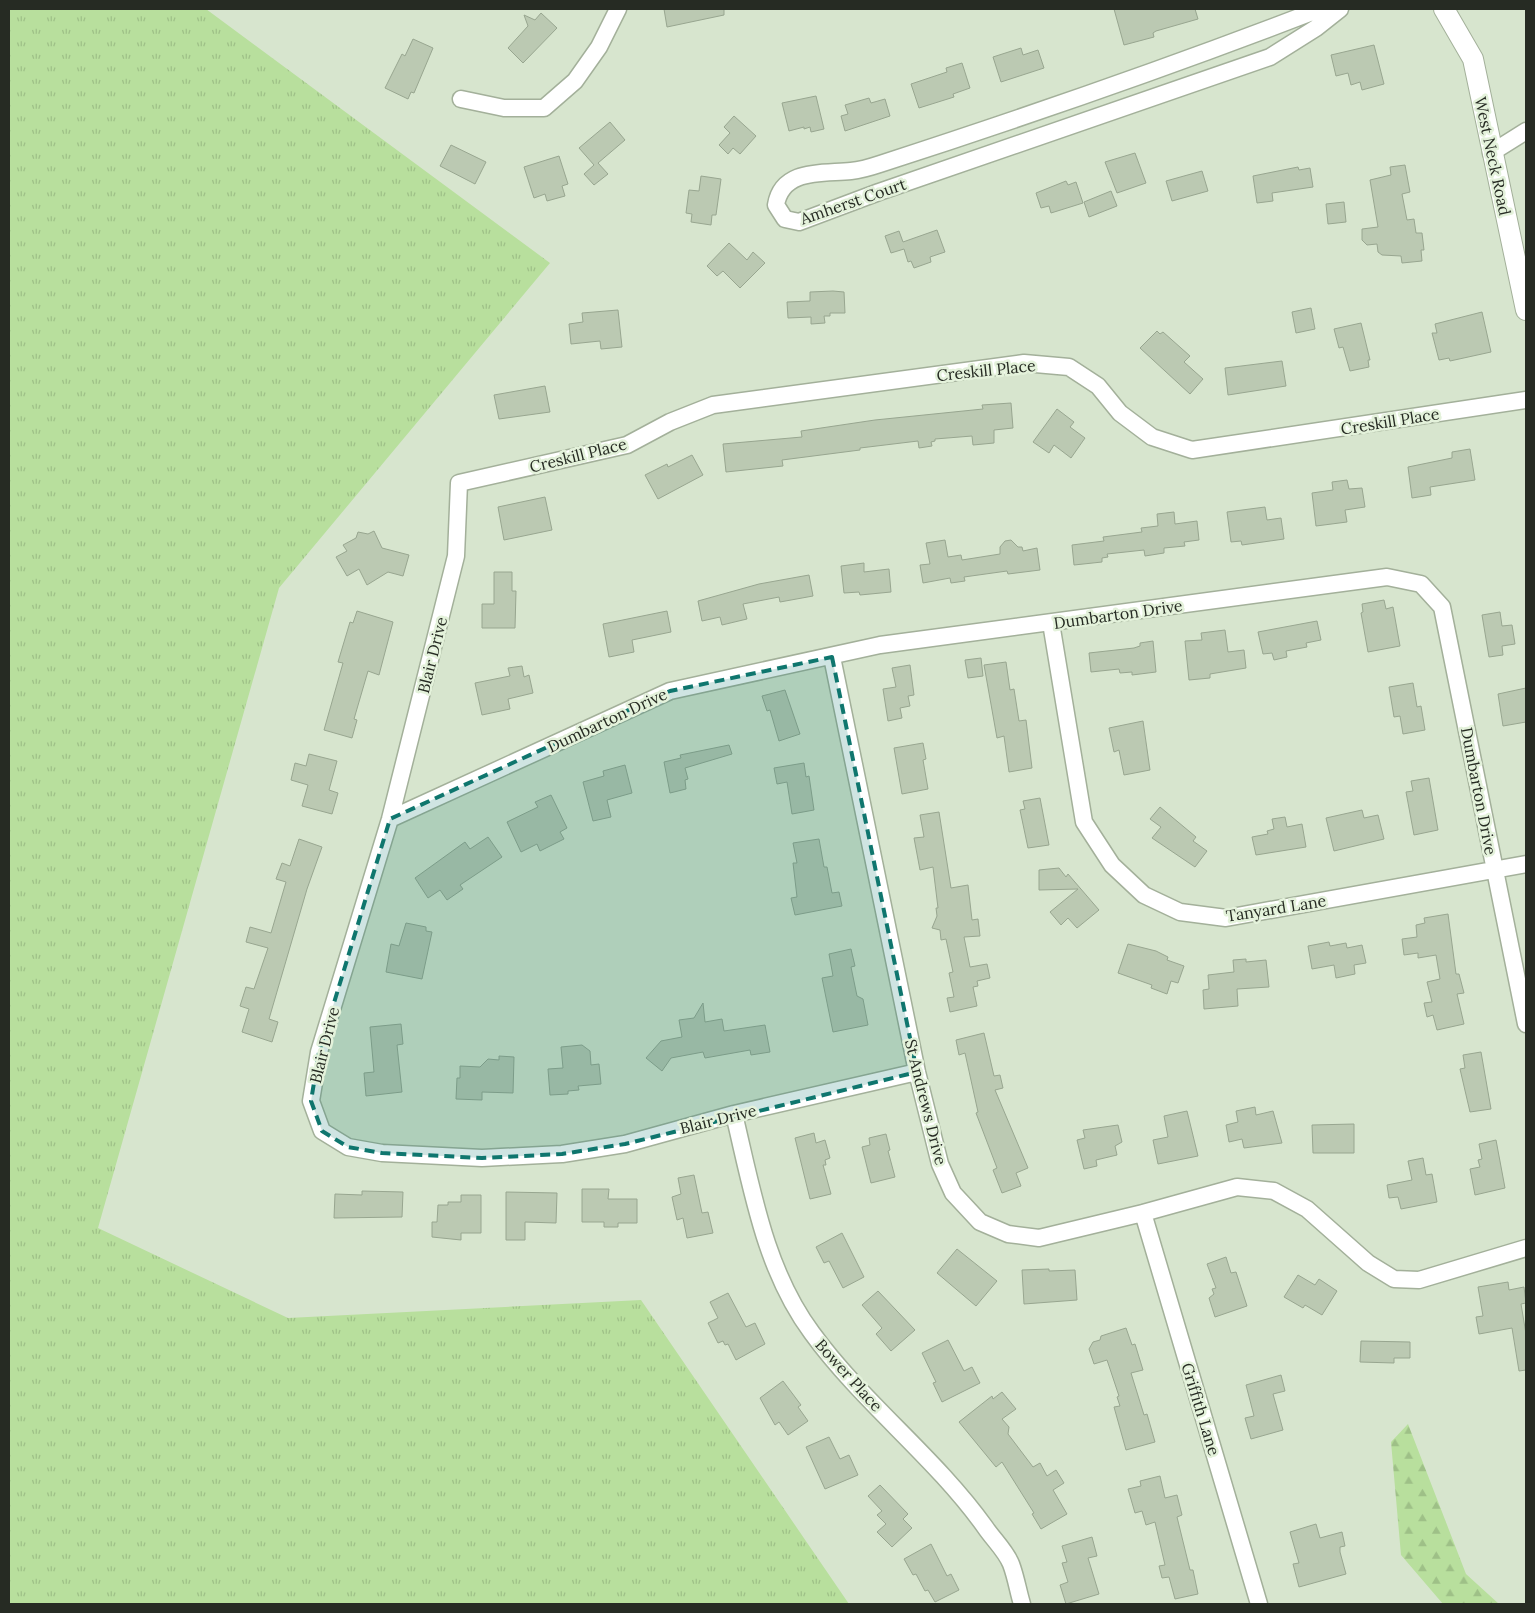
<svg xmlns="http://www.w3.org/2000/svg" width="1535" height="1613" viewBox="0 0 1535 1613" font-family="Lora,serif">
<defs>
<pattern id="grass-tufts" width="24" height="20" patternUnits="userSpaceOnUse" patternTransform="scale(1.25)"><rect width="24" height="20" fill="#b8df9d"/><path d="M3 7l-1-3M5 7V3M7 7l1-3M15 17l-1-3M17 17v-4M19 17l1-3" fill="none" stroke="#9ec087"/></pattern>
<pattern id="forest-firs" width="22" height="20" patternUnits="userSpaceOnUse" patternTransform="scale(1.25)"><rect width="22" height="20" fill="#b8df9d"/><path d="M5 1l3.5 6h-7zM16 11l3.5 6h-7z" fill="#9ec087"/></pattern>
</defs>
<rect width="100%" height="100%" fill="#d7e5ce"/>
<!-- grass -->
<path fill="url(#grass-tufts)" d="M9,9h197l344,254 -271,325 -181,640 190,90 353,-18 208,304h-840z"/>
<!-- forest -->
<path fill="url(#forest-firs)" d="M1408,1424l58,150 33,30h-56l-42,-49 -10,-113z"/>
<!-- building -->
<path fill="#bbc9b2" stroke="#98a690" d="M664,9h60v6l-57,12z
M1114,9h81l3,10 -42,12 -3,2 1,4 -30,8z
M541,13l16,15 -34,35 -15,-15 20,-22 -4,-11 11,5z
M413,39l20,9 -19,45 -3,-1 -3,7 -23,-11 17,-34 3,2z
M1374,45l10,39 -22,6 -2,-8 -9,3 -3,-12 -12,3 -5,-21z
M1021,48l2,7 15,-5 6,18 -43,14 -8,-25z
M962,63l8,25 -17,6 1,3 -35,11 -8,-24 36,-12 -1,-4z
M816,96l8,33 -13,3 -1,-5 -6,2v-2l-15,4 -7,-28z
M869,98l2,5 14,-4 5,17 -45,15 -4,-15 7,-2 -3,-9z
M734,116l22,20 -16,18 -7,-6 -5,6 -9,-9 11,-12 -6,-6z
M610,122l15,18 -27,23 10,11 -14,11 -10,-11 10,-9 -15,-17z
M451,145l35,17 -11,22 -35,-18z
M1135,153l11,30 -29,10 -12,-31z
M559,156l9,28 -6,2 3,10 -18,5 -2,-7 -11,4 -10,-31z
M1405,165l5,27 -8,2 5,26 7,-1 2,14h6l2,17h-3l1,11 -20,2 -1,-7 -19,-1 -4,-3 -1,-8 -10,1 -5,-5v-11l16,-2 -8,-47 21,-5 -1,-8z
M1298,167l1,3 11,-2 3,19 -41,6 1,8 -16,2 -4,-27z
M1202,171l6,20 -36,10 -6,-20z
M701,176l20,3 -5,36h-4l-1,10 -20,-3 1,-8 -6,-1 3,-23 10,1z
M1066,181l2,4 8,-3 7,21 -32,10 -2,-7 -8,2 -5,-15z
M1111,191l6,15 -28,11 -5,-15z
M1344,202l2,20 -18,2 -2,-20z
M937,230l8,22 -15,5 1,5 -17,6 -3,-7 -3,1 -4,-13 -13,4 -6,-17 14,-5 4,11z
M729,243l18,17 6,-8 12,11 -25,25 -17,-17 -6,5 -10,-10z
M833,291l11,1 1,21h-15v3h-6l1,7 -14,1v-7l-23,1 -1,-16 23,-1v-9z
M1311,308l4,21 -19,4 -4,-21z
M618,310l4,37 -21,2 -1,-8 -29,3 -2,-20 14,-2 -1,-9z
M1482,312l9,40 -41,9 -1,-3 -10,2 -7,-27h5l-2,-9z
M1361,323l9,37h-2l1,7 -19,4 -7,-24 -4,1 -5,-19z
M1157,331l3,3 3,-2 27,24 -6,6 19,17 -13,15 -50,-46z
M1282,361l4,25 -58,9 -3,-27z
M545,386l5,26 -51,7 -5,-24z
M1011,403l2,25 -19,2v13l-21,2 -1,-9 -37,3v2l-4,1 1,4 -13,2 -1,-7 -58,7v2l-78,10 1,6 -57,6 -3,-28 79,-7 -1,-6 74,-11 108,-11 -1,-4z
M1057,409l17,13 -4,5 15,11 -14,20 -17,-13 -5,8 -16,-11z
M1470,449l5,31 -45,7 1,8 -19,3 -4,-31 44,-9v-6z
M692,455l11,20 -45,24 -13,-24 22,-11 1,3z
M1347,480l2,9 13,-1 3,19 -20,3 2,12 -31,4 -4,-33 21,-3 -1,-8z
M545,497l7,33 -48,10 -6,-33z
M1265,507l2,13 14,-2 3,21 -42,6 -1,-4 -10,1 -4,-30z
M1174,512l1,12 22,-3 2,19 -15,2 1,4 -21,2v5l-19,3 -1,-6 -37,4 1,3 -6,1v4l-28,3 -2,-20 32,-4 -1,-4 39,-5 -1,-4 17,-2 -1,-12z
M374,531l8,17 27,7 -6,21 -15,-4 -21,13 -8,-16 -12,7 -11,-19 11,-6 -4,-6 13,-7 2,-6 10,2z
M945,540l3,17 13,-2 1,5 38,-6v-7l5,-6 6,-1 7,7h4l1,4 14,-3 3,22 -32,4 -1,-3 -43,6 1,4 -14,2 -1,-5 -27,5 -3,-18 10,-1 -4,-21z
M864,563v9l25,-3 2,23 -31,3 -1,-3 -15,1 -3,-27z
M494,572h18v19h4l-1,37h-33v-24h12z
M809,575l4,21 -33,6 -1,-5 -36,7 4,15 -25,6 -2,-8 -18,4 -4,-20 61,-17z
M1384,600l2,9 7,-2 7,39 -32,6 -7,-39 2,-1 -1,-8z
M357,611l36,11 -14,53 -11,-4 -14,48 3,1 -5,18 -28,-8 19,-67 -5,-1 12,-40 3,1z
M667,611l4,21 -39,8 2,12 -25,5 -6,-33z
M1500,612l2,14 10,-1 3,19 -13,2 1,9 -14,2 -7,-42z
M1317,621l4,19 -15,3 1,4 -21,4 1,6 -13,3 -2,-7 -9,1 -5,-22z
M1225,630l3,22 16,-2 2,18 -36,6v4l-21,2 -4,-39 17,-1 -1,-7z
M1153,641l3,31 -24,3v-3l-12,1 -1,-4 -28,3 -2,-19 45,-5 6,-2v-3z
M981,658l2,18 -15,2 -3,-18z
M1006,662l4,28 4,-1 5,32 7,-1 6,48 -23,4 -5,-36 -7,2 -13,-73z
M910,665l4,30 -6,1 2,10 -10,2 2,10 -14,3 -5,-32 13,-2 -4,-19z
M522,666l2,11 5,-2 4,18 -25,6 2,10 -28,6 -7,-32 35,-7 -2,-8z
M1413,683l4,24 4,-1 4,24 -22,4 -3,-18 -6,1 -5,-30z
M1526,688v34l-23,4 -5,-32z
M785,690l15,44 -21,7 -9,-31 -3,1 -5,-15z
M1143,721l7,49 -26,5 -5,-25 -5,2 -5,-24z
M923,743l3,16 -3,1 5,29 -26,5 -8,-46z
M729,745l3,9 -47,14 3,11 -3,1 1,9 -16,4 -6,-31 17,-4 -1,-3z
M309,754l28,7 -8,29 9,3 -6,21 -30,-8 6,-21 -17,-5 4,-17 11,3z
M804,763l2,14 3,-1 5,34 -22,4 -5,-32 -10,2 -3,-16z
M625,765l7,28 -25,7 4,17 -18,4 -10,-39 21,-6 -1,-5z
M1429,778l9,52 -24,5 -8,-43 7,-1 -2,-10z
M551,795l16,33 -7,4 4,7 -24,12 -3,-7 -16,8 -14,-30 31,-15 -3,-5z
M1040,798l9,47 -21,3 -8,-38 5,-1 -2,-8z
M1160,807l36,30 -3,4 14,10 -12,16 -43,-29 9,-11 -11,-8z
M1362,810l2,8 14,-3 6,24 -50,12 -8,-33z
M939,812l12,76 17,-3 4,35 6,-1 2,17 -16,1 6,30 17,-3 3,14 -13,3 1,5 -5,1 4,19 -27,6 -3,-14 7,-1 -5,-24 4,-1 -7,-33 -5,1 -1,-10 -8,-2 5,-12 -1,-8h2l-5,-41 -13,3 -6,-32 10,-1 -4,-22z
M1285,817l2,10 15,-3 4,23 -50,8 -4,-18 16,-3 -1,-3 7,-2 -2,-10z
M488,837l14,20 -42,28 3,4 -16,11 -7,-10 -12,8 -13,-20 50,-36 5,7z
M299,839l23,8 -15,42 -38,130 9,3 -6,20 -30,-10 7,-23 -9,-3 6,-19 8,2 14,-41 -22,-6 4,-15 21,6 15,-51 -10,-3 6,-16 8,3z
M819,839l5,28h3l5,26 7,-1 3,14 -47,9 -4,-17 6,-1 -4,-34h4l-4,-20z
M1059,868l7,9 2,-3 31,36 -22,18 -9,-10 -7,7 -11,-13 28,-23 -39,1v-20z
M1448,914l8,60h3l5,19 -7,1 7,30 -27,6 -4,-15 -6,2 -3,-14 8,-1 -5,-20 13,-3 -4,-24 -18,3v-5l-14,2 -2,-16 15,-2 -1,-12 9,-2 -1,-5z
M406,923l20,4v4l6,1 -10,47 -36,-7 5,-28 8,2z
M1329,942l1,4 16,-3 1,5 15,-3 4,18 -12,2 1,9 -19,4 -2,-13 -22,4 -4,-23z
M1128,944l28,7 12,6 -1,3 17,6 -6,17 -7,-2 -4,13 -16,-6 1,-3 -34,-12z
M851,949l4,17 -4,1 6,29 6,3 5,26 -35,7 -11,-54 11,-2 -4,-22z
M1246,959v3l20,-2 3,27 -32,2 1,17 -34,3 -1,-19 6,-1 -1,-14 26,-3 -1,-12z
M703,1003l2,19 17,-3 2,12 41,-6 5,27 -19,3 -1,-5 -45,8 -2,-6 -32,6 -9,13 -16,-13 15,-17 21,-4 -3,-17 15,-2z
M401,1024l2,20 -6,1 5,47 -36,4 -2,-23 10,-1 -4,-45z
M984,1033l10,43 6,-1 3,13 -8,2 33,78 -12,5 5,13 -19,7 -9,-23 4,-2 -21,-55 2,-1 -13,-59 -6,2 -3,-15z
M582,1045l8,6 1,14 8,-1 2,20 -23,2 1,4 -11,1v3l-18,1 -2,-26 15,-1 -2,-21z
M1481,1052l10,57 -21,3 -10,-43 5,-1 -2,-13z
M499,1056l15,1 -1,36 -31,-1v8l-26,-1 1,-21h3v-12l20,1 8,-8 11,1z
M1255,1107l1,8 17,-4 9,32 -38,5 -2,-9 -13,3 -3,-17 12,-3 -2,-11z
M1187,1111l11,45 -40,8 -5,-24 15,-3 -4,-21z
M1354,1124v29h-41l-1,-28z
M1118,1125l4,17 -7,4 2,9 -21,5 1,6 -13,3 -7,-29 8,-2 -2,-8z
M814,1133l2,10 9,-3 5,18 -5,2 1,5h-3l8,29 -21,5 -15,-61z
M886,1134l4,16 -2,1 7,26 -24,6 -9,-36 8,-2 -1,-7z
M1496,1140l9,48 -30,7 -5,-26 10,-2 -2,-7 4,-1 -3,-15z
M1423,1158l3,17 6,-1 5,28 -36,7 -3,-12 -9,1 -2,-13 25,-5 -4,-19z
M694,1175l8,38 6,-1 5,21 -26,5 -4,-20 -6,2 -5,-23 9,-3 -3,-16z
M582,1189h27l-1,10h29v24h-19v4h-14v-5h-22z
M362,1191l41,1 -1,25 -68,1 1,-24 27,1z
M506,1192l51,1 -1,30 -31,-1v18h-19z
M461,1195h20v38h-20v7l-29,-3v-15h5l1,-17h10v-3h13z
M842,1233l22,44 -21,11 -14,-27 -5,2 -8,-16z
M957,1249l40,32 -21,25 -39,-33z
M1226,1257l5,16 5,-1 11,34 -32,11 -6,-19 5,-4 -2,-5 4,-1 -9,-24z
M1049,1269v2l26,-1 2,30 -53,4 -2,-34z
M1298,1275l17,10 4,-6 18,12 -15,24 -17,-10 -2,3 -19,-11z
M1508,1282l1,8 15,-3 2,16 -5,1 5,30v36l-7,1 -7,-43 -33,6 -3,-17 7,-1 -5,-29z
M878,1291l37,39 -24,21 -15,-17 6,-6 -20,-23z
M728,1293l18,34 9,-4 10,21 -29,16 -8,-16 -3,1 -2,-4 -5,2 -10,-20 10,-5 -8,-16z
M1126,1328l6,17 3,-1 8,26 -12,3 13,42 3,-1 8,28 -29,8 -12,-43 6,-1 -3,-9 2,-1 -12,-36 -13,4 -5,-15 4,-7 7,-2 1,-4z
M948,1340l16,31 8,-4 8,16 -38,19 -9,-19 3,-1 -14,-29z
M1361,1341l49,1v16h-16v5l-34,-1z
M1281,1375l4,16 -12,3 10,36 -32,9 -6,-21 9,-2 -8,-31z
M783,1381l18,24 -3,2 10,14 -20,14 -9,-13 -4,3 -15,-27z
M1002,1392l14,17 -14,10 7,8 -1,7 25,33 7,-4 7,13 9,-6 8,13 -11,7 14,24 -26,15 -9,-15 2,-1 -32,-51 -6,5 -37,-45 33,-26 1,3z
M829,1437l11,22 9,-4 9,20 -33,14 -19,-42z
M1160,1476l5,22 12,-3 5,20 -5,2 13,53h3l5,24 -23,5 -6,-22 -7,1 -3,-12 6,-1 -10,-43 -9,3 -4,-14 -7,2 -7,-24 13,-3 -1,-5z
M880,1485l28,29 -5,5 9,9 -20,19 -15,-15 9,-8 -9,-9 5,-4 -14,-15z
M1316,1524l4,14 22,-6 3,14 -5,1v5l6,22 -47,13 -6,-23 6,-1 -9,-31z
M1092,1537l5,19 -9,2 11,36 -33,10 -6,-19 8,-3 -6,-19 5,-1 -5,-16z
M931,1544l16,32 4,-2 8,16 -24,12 -7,-12 -3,1 -9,-17 -3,1 -9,-16z"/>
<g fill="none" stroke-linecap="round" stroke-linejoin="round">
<!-- minor casing -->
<g stroke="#a3b09a" stroke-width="19">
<path id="minor" d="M1320,9c-145,56 -292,107 -440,155 -9,3 -19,6 -29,7 -28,3 -69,-3 -75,34l9,14 14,3 80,-30 391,-135 46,-29 24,-19
M461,99l43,9h40l31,-27 24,-34 19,-38
M1491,153l35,-22
M1051,623l33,199 28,43 32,30 36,17 46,6 300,-54
M832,657l85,415 23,92 13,29 27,29 28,12 31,4 104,-25 94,-26 37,4 33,18 61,54 26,16 25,1 107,-32
M390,819l280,-128 210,-46 507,-68 34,7 21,23 84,417
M917,1072l-183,42 -109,30 -63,10 -80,4 -100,-5 -34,-6 -26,-16 -11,-30 8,-49 71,-233 66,-263 3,-73 168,-38 43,-23 43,-17 311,-42 45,4 29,19 22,27 32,24 40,13 334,-50
M734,1114c18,75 31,156 78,219 51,70 123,124 173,194 8,12 21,24 26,37 5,13 7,27 11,40
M1143,1213l116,391"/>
</g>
<!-- tertiary casing -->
<g stroke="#a3b09a" stroke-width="22">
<path id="tertiary" d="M1444,9l29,50 53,251"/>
</g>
<!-- minor -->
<use href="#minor" stroke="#fff" stroke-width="16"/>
<!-- tertiary -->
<use href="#tertiary" stroke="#fff" stroke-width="20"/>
</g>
<!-- marked area -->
<path fill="#0f766e" fill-opacity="0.2" stroke="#0f766e" stroke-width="4" stroke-dasharray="10 6" stroke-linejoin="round" d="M832,657l85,415 -292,72 -63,10 -80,4 -100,-5 -34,-6 -26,-16 -11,-30 8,-49 71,-233 280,-128z"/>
<g text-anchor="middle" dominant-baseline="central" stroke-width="5" stroke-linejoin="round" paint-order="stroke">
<!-- street labels -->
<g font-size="16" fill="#262b23" stroke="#e4f2db">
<text transform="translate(1493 156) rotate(78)">West Neck Road</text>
<text transform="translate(853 201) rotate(-19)">Amherst Court</text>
<text transform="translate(986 370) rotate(-6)">Creskill Place</text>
<text transform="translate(1390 421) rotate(-9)">Creskill Place</text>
<text transform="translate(578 455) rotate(-14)">Creskill Place</text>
<text transform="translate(1118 614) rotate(-8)">Dumbarton Drive</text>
<text transform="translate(432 655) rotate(-76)">Blair Drive</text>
<text transform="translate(607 720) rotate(-25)">Dumbarton Drive</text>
<text transform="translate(1479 791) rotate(79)">Dumbarton Drive</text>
<text transform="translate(1276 908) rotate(-9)">Tanyard Lane</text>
<text transform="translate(324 1045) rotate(-76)">Blair Drive</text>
<text transform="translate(926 1102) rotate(76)">St Andrews Drive</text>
<text transform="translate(718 1119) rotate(-14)">Blair Drive</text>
<text transform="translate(849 1375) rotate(48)">Bower Place</text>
<text transform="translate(1201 1409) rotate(73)">Griffith Lane</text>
</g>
</g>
<!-- border -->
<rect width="1535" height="1613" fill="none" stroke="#262b23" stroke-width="20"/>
</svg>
